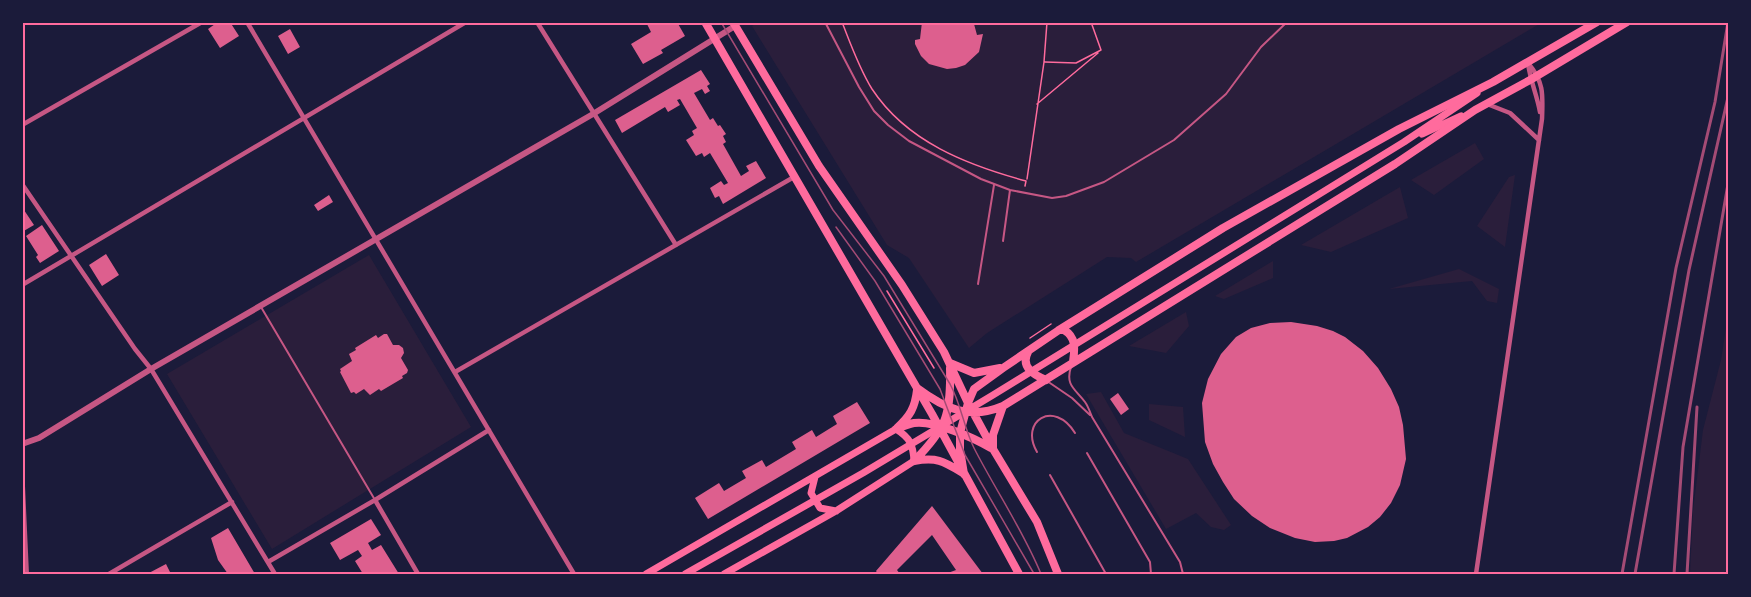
<svg xmlns="http://www.w3.org/2000/svg" width="1751" height="597" viewBox="0 0 1751 597" font-family="Manrope,sans-serif">
<rect width="100%" height="100%" fill="#1b1b3a"/>
<!-- green -->
<path fill="#2a1e3b" d="M757,22l784,1 -405,239 -5,-4 -24,-1 -120,76 -18,15 -60,-90 -22,-13 -135,-219z
M1475,143l9,16 -50,36 -23,-15z
M1515,175l-10,72 -28,-21 32,-49z
M1400,187l8,31 -77,34 -30,-7z
M369,255l102,172 -199,122 -105,-175z
M1273,261v17l-49,21 -9,-3z
M1459,269l40,20 -2,14 -10,-2 -15,-20 -83,8z
M1186,312l3,14 -23,27 -37,-7z
M1728,315v256l-12,3h-26l3,-63 10,-81 18,-70z
M1101,392l23,41 64,26 43,66 -7,5 -13,-3 -15,-14 -30,16 -80,-135z
M1149,404l34,3 2,30 -36,-17z"/>
<!-- building -->
<path fill="#dd5f8e" d="M218,22h12l9,14 -19,12 -12,-19z
M646,22h31l8,14 -24,14 2,3 -20,11 -12,-20 20,-12z
M922,22h54l-2,2 3,11 6,-1 -4,18 -14,13 -9,3 -9,1 -18,-5 -8,-8 -6,-12v-4l5,-1z
M290,29l10,18 -12,7 -10,-18z
M701,70l9,14 -3,2 3,5 -5,3 -3,-5 -8,4 16,27 3,-2 5,8 2,-1 6,9 -3,2 3,6 -3,2 18,32 8,-5 -3,-5 10,-5 10,17 -43,26 -4,-8 -4,2 -5,-10 11,-7 3,4 4,-2 -18,-30 -6,4 -2,-4 -6,3 -10,-16 8,-5 -2,-4 5,-3 -17,-29 -3,1 3,5 -12,7 -3,-5 -43,26 -7,-13z
M329,195l4,7 -15,9 -4,-6z
M22,207l12,18 -12,7z
M42,225l17,26 -19,12 -4,-6 2,-2 -12,-19z
M106,254l13,21 -17,11 -13,-21z
M1291,322l26,4 16,5 12,6 18,14 15,17 13,21 8,18 4,18 3,34 -6,26 -9,18 -11,14 -12,10 -21,11 -13,3 -19,1 -20,-4 -25,-10 -18,-12 -18,-17 -11,-17 -10,-18 -8,-22 -3,-39 6,-24 13,-25 15,-17 15,-9 19,-5z
M384,334h3l6,11h6l4,3 1,5 -3,5 7,12 -1,3 -5,3 1,2 -22,13 -2,-2 -9,6 -6,-6 -8,5 -2,-2 -3,1 -11,-21 1,-1 -1,-2 12,-8 -3,-7 7,-4 -1,-2 21,-13 2,3z
M1118,393l11,16 -8,6 -11,-16z
M857,402l13,21 -162,96 -13,-21 24,-15 5,8 22,-13 -4,-7 20,-11 4,7 30,-18 -4,-7 20,-12 4,7 21,-13 -4,-8z
M932,506l51,68h-38l11,-4 -24,-35 -35,35 3,4h-22l-2,-3z
M371,519l10,16 -13,8 4,7 9,-5 18,29h-36l-8,-13 7,-5 -4,-6 -18,10 -10,-17z
M228,528l27,46h-27l-10,-14 -7,-22z
M166,564l5,10h-24z"/>
<g fill="none" stroke-linecap="round" stroke-linejoin="round">
<!-- path -->
<path stroke="#ff6b9d" stroke-width="1.5" d="M842,22c9,23 17,46 30,67 35,53 95,76 154,92l-1,5
M1045,62l31,1 25,-13 -10,-28
M1037,104l61,-51
M1027,179l17,-117 3,-40
M887,291l47,77
M1030,338l21,-14"/>
<!-- service -->
<path stroke="#c65784" stroke-width="2" d="M825,22l34,65 15,24 14,14 21,16 72,38 29,11 42,8 14,-2 38,-14 70,-42 52,-46 35,-47 26,-25
M1003,241l7,-51
M978,284l16,-99
M261,307l114,193
M1071,367c-6,18 4,22 14,35 3,4 5,10 7,15l88,145 3,12
M1047,381l25,17 18,17
M1037,452c-18,-31 17,-53 38,-19
M1087,453l63,109 1,12
M1050,475l56,99"/>
<!-- minor -->
<path stroke="#c65784" stroke-width="4.5" d="M247,22l327,552
M537,22l139,223
M1528,63c2,17 9,32 12,49
M1487,104l23,9 29,27
M22,125l180,-103
M22,184l113,165 16,20 124,205
M22,285l444,-263
M455,372l339,-195
M375,500l43,74
M268,562l107,-62 114,-70
M109,574l123,-72
M1476,574l66,-455c1,-25 2,-37 -14,-56"/>
<!-- tertiary -->
<path stroke="#c65784" stroke-width="6" d="M22,444l17,-6 112,-69 442,-255 142,-88
M22,486l4,88"/>
<!-- secondary -->
<path stroke="#ff6b9d" stroke-width="7" d="M1422,134l39,-18
M815,477l-4,16 9,15 16,3
M646,574l250,-145c14,9 17,15 18,32l-78,50 -112,63
M685,574l178,-101 130,-78 411,-253 73,-49"/>
<!-- primary -->
<path stroke="#ff6b9d" stroke-width="8" d="M705,22l227,392 87,160
M733,22l86,144 83,119 42,67 24,51 25,46 44,73 21,52
M1059,330h5c12,7 11,18 9,32
M1028,352c-8,15 6,23 18,28
M950,363l24,10 26,-5
M917,388c28,21 53,32 86,18l392,-242 80,-54 55,-30 97,-58
M897,428c13,-12 18,-20 20,-38
M896,429c6,-2 12,-5 18,-6 20,-3 60,15 77,25
M993,448v-13l10,-29
M914,461c33,-33 37,-47 36,-93
M914,461c23,-4 29,0 49,12
M964,474l-4,-24v-17l8,-30 6,-14 29,-21 56,-38 164,-102 176,-99 94,-47 104,-60"/>
<!-- tram -->
<path stroke="#a44b75" stroke-width="1.5" d="M721,22l112,188 51,66 66,108c11,20 14,44 24,64 22,43 49,82 67,126
M836,227l39,54 65,108 25,66 68,117"/>
<!-- rail -->
<path stroke="#a44b75" stroke-width="3" d="M1622,574l54,-306 39,-166 13,-80
M1635,574l54,-304 39,-173
M1674,574l9,-127 45,-263
M1687,574l10,-167"/>
</g>
<!-- border -->
<rect width="1751" height="597" fill="none" stroke="#1b1b3a" stroke-width="48"/>
<rect x="24" y="24" width="1703" height="549" fill="none" stroke="#ff6b9d" stroke-width="2"/>
</svg>
